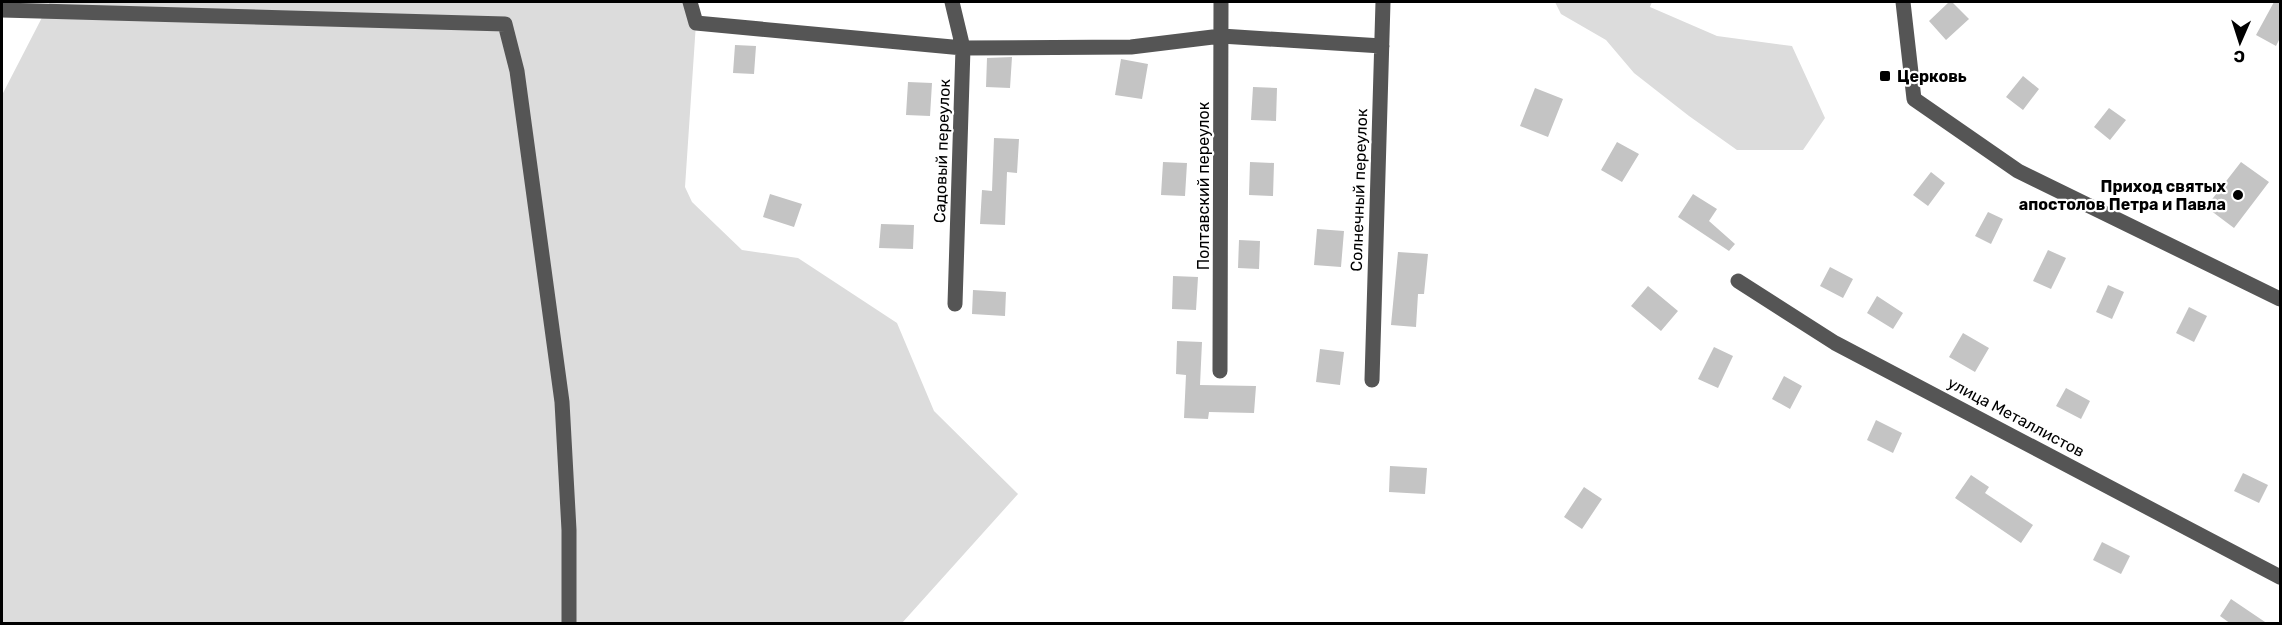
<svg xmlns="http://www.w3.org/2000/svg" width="2282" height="625" viewBox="0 0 2282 625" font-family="Rubik,sans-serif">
<rect width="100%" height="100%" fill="#fff"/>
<!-- green -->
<path fill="#dcdcdc" d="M50,2h640l6,21 -11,164 7,15 50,48 56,8 99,65 37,88 84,83 -116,129h-900v-528z
M1555,2h97l-2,5 67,29 75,10 33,72 -22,32h-66l-48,-34 -55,-43 -28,-33 -45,-26z"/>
<!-- building -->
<path fill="#c4c4c4" d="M1949,2h3l17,17 -23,21 -17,-19z
M2274,2h6v36l-4,8 -20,-11z
M735,45l21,1 -2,28 -21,-1z
M1012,57l-2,31 -24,-1 1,-29z
M1121,59l27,5 -6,35 -27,-4z
M2023,76l16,13 -16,21 -17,-13z
M908,82l24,1 -2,33 -24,-1z
M1253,87l24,1 -1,33 -25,-1z
M1535,88l28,11 -15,38 -28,-11z
M2109,108l17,12 -16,20 -16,-13z
M994,138l25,1 -2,34 -10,-1 -2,53 -25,-1 2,-34 10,1z
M1617,142l22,12 -17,28 -21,-12z
M1163,162l24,1 -2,33 -24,-1z
M1250,162l24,1 -1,33 -24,-1z
M2241,162l28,20 -35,46 -28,-21z
M1931,172l14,11 -17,23 -15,-11z
M770,194l32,10 -8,23 -31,-10z
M1693,194l24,15 -8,12 26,23 -6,7 -51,-34z
M1988,212l15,7 -12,25 -16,-8z
M881,224l33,1 -1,24 -34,-1z
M1317,229l27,2 -3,36 -27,-2z
M1239,240l21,1 -1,28 -21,-1z
M2048,250l18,8 -15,31 -18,-8z
M1398,252l30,2 -4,40h-6l-2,33 -25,-2z
M1830,267l23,12 -10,19 -23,-12z
M1173,276l25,1 -2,33 -24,-1z
M2108,285l16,7 -12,27 -16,-7z
M1648,286l30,25 -17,20 -30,-25z
M973,290l33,2 -1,24 -33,-2z
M1877,296l26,17 -10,16 -26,-16z
M2189,307l18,9 -13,26 -18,-9z
M1963,333l26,15 -14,24 -26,-15z
M1177,341l25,1 -2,43 56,1 -2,27 -45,-1 -1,7 -24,-1 2,-43 -10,-1z
M1714,347l19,9 -15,32 -20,-9z
M1320,349l24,3 -4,33 -24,-3z
M1784,376l18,10 -12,23 -18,-10z
M2066,388l24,13 -9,18 -25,-13z
M1876,420l26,13 -9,20 -26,-13z
M1390,466l37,2 -2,26 -36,-2z
M2243,473l25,12 -9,18 -25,-12z
M1971,475l18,12 -4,6 48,32 -12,18 -66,-45z
M1584,487l18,12 -20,30 -18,-12z
M2102,542l28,14 -9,18 -28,-14z
M2231,599l37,25h-37l-11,-8z"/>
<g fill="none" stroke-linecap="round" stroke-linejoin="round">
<!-- minor -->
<path stroke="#555" stroke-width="15" d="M690,2l6,21 267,25 168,-1 90,-11 161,10
M952,2l11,46 -8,256
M1903,2l11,97 104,72 262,128
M2,10l503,14 12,47 45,331 7,128v94
M1738,281l97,62 445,234
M1220,371l1,-369
M1372,380l11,-378"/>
</g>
<!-- markers -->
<g fill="#000" stroke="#fff" stroke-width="2">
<rect x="1879" y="70" width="12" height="12" rx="3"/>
<circle cx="2238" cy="195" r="6"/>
</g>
<g text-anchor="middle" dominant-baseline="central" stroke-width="4.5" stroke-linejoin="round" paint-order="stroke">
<!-- poi labels -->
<g font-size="16" font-weight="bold" fill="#000" stroke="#fff" text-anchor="start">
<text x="1897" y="76">Церковь</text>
<text x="2226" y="186" text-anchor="end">Приход святых<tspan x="2226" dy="18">апостолов Петра и Павла</tspan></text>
</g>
<!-- street labels -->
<g font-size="16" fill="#000" stroke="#fff">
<text transform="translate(942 151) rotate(-88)">Садовый переулок</text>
<text transform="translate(1203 186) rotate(-90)">Полтавский переулок</text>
<text transform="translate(1359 190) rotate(-88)">Солнечный переулок</text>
<text transform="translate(2016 417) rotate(28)">улица Металлистов</text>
</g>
</g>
<!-- border -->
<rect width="2282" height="625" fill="none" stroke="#000000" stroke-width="6"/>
<!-- north arrow -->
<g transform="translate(2240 42) rotate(183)" stroke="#ffffff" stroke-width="4.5" paint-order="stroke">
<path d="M0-4.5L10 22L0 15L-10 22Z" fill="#000000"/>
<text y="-9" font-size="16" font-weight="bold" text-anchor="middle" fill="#000000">С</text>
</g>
</svg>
